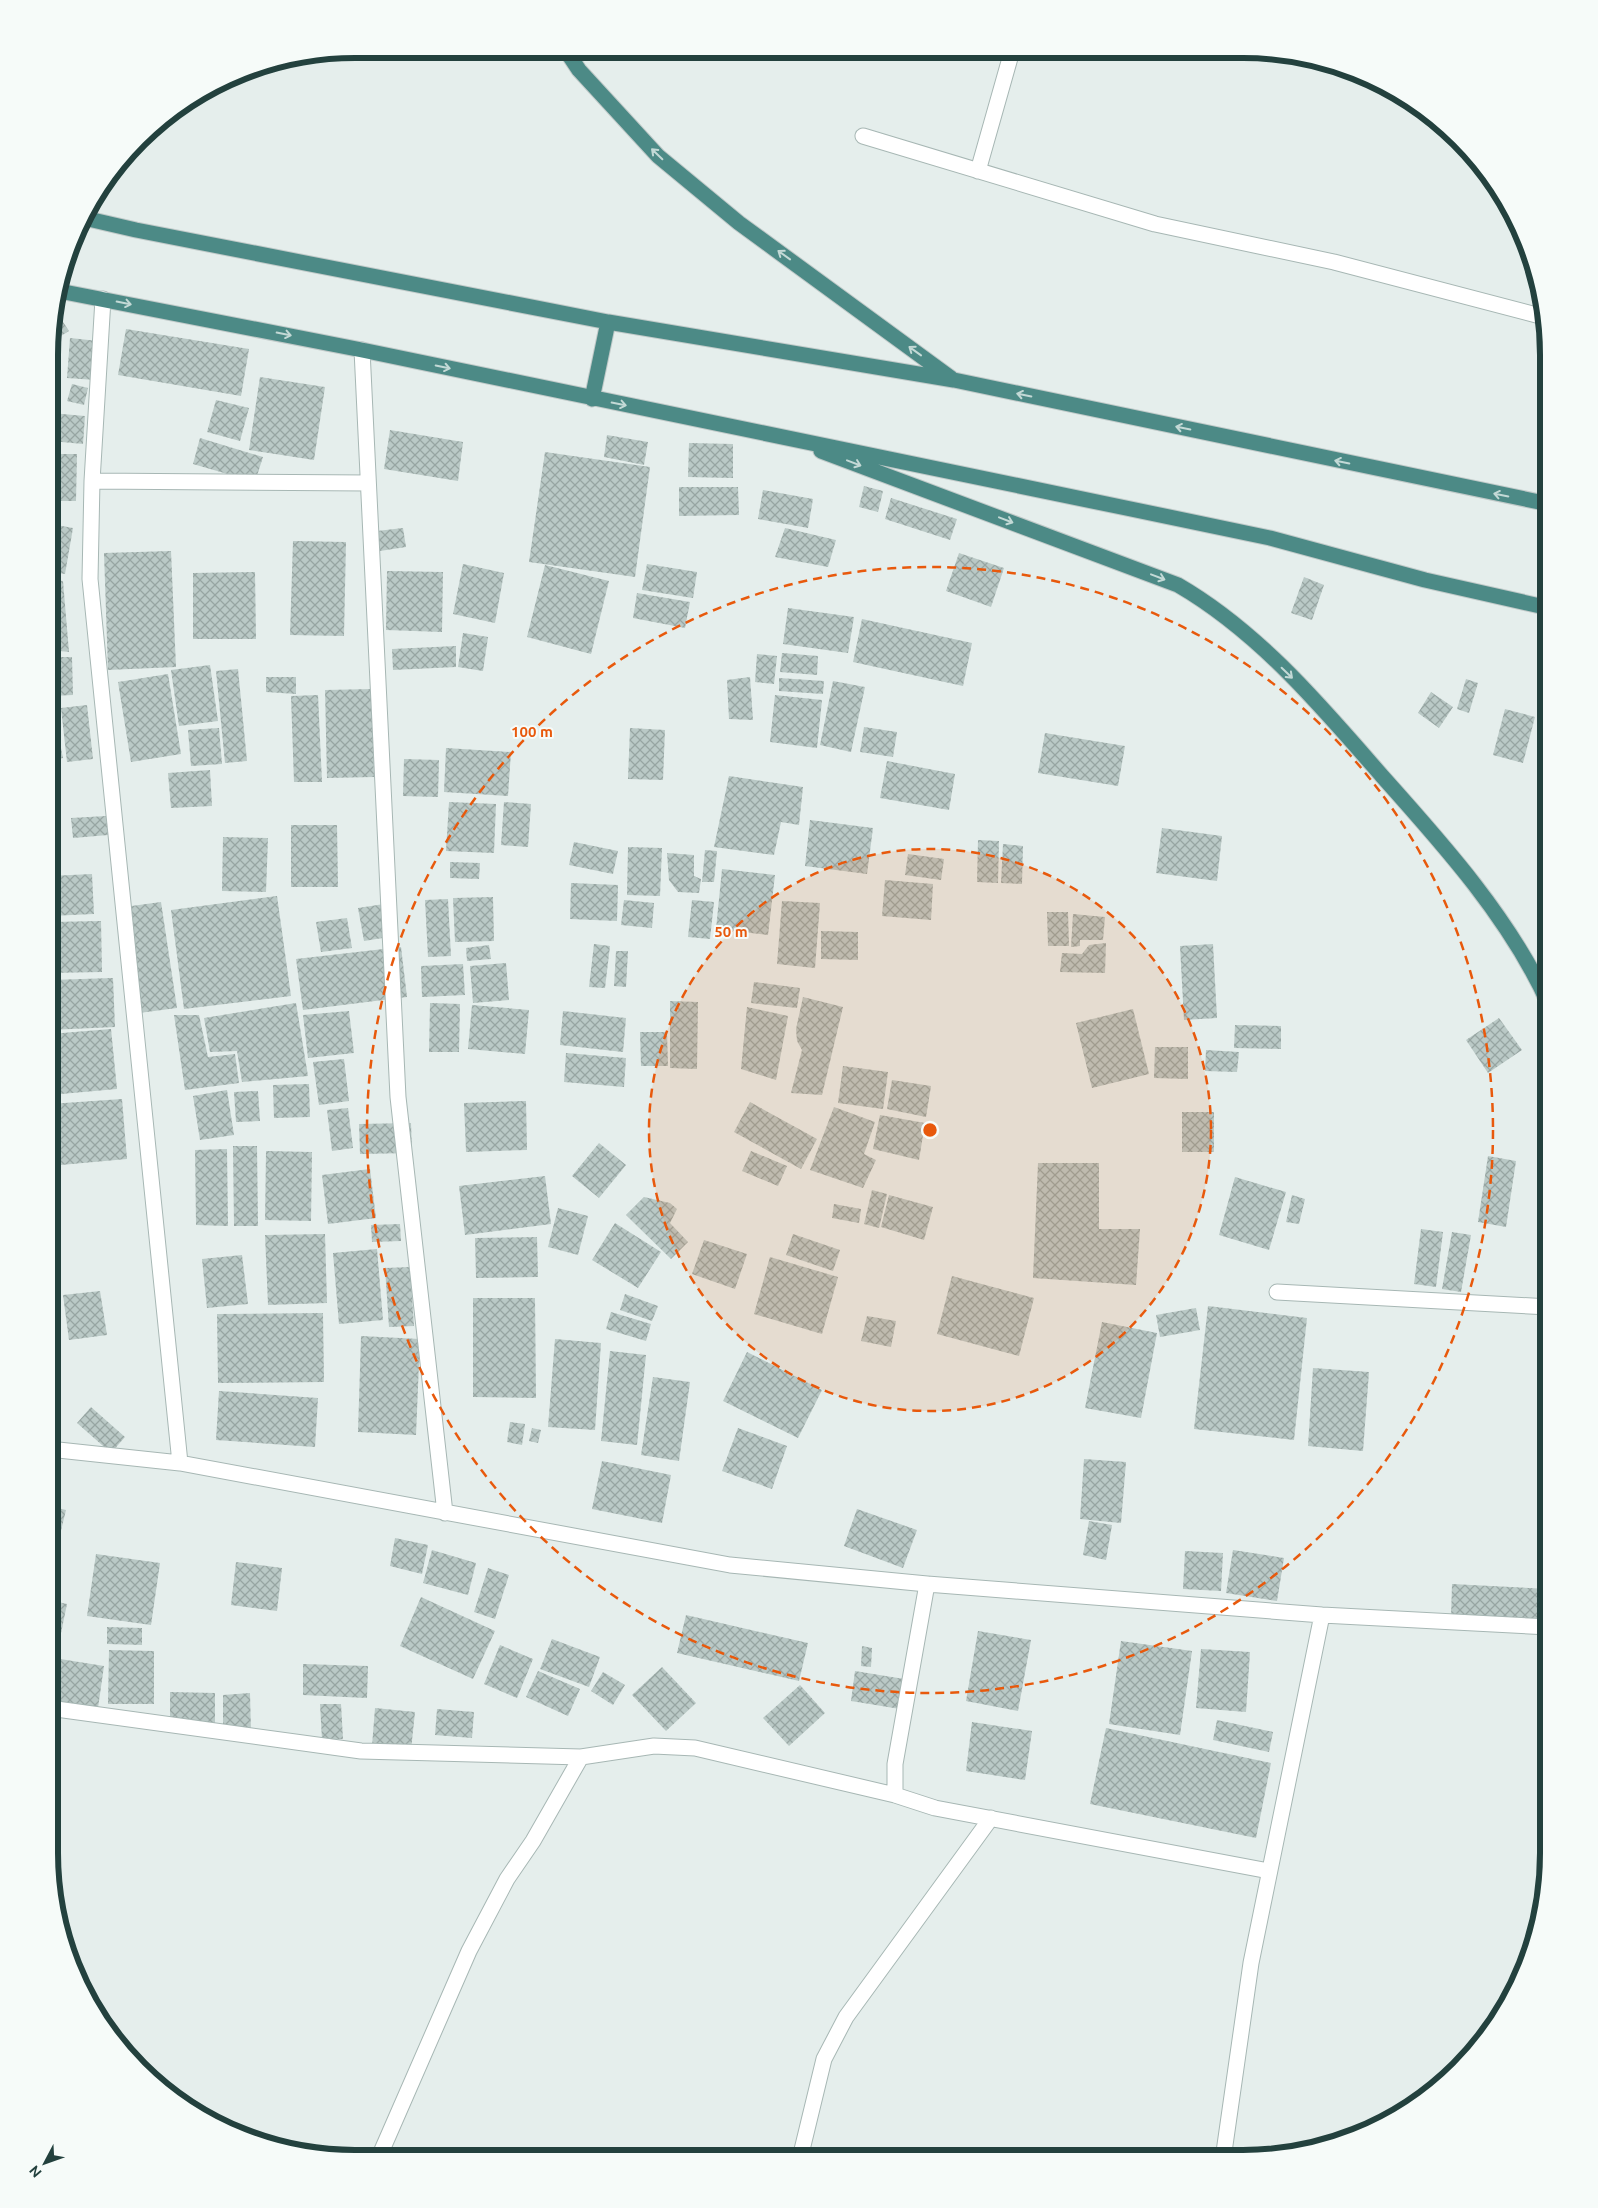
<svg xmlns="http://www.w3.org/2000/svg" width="1598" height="2208" viewBox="0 0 1598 2208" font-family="Ubuntu,sans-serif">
<defs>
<pattern id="building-cross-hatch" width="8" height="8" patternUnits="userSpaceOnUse" patternTransform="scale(1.25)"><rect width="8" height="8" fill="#bac9c6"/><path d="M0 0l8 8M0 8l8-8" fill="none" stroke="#97a5a2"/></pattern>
</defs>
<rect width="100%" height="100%" fill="#e5eeec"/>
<!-- building -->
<path fill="url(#building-cross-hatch)" d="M54,308l15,23 -18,11v-28z
M126,329l123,20 -8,47 -123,-21z
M70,338l28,3 -3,39 -28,-2z
M260,377l65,10 -11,73 -65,-10z
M51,382l10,1 -3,23 -7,-1z
M72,384l16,4 -4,17 -17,-4z
M216,400l33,8 -9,33 -33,-9z
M51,413l34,3 -2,28 -32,-3z
M390,430l73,12 -5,39 -74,-12z
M607,435l41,7 -4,23 -40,-8z
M200,438l63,19 -8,25 -62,-18z
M689,443l44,1v34l-45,-1z
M545,452l105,15 -15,110 -106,-15z
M51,454h26l-1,47h-25z
M864,486l19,5 -5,21 -19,-5z
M679,487h59l1,28 -60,1z
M763,490l50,9 -5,29 -50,-9z
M891,498l66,21 -7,21 -65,-21z
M51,524l22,4 -8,46 -14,-2z
M403,528l3,19 -26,4 -3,-20z
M785,528l51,12 -8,27 -53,-10z
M293,541l53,1 -2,94 -54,-1z
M171,551l5,116 -68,3 -4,-117z
M959,553l45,15 -13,39 -45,-16z
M463,564l41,9 -9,50 -42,-9z
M647,564l50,8 -4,26 -51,-8z
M545,565l64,16 -18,73 -64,-17z
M387,571l56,1 -1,60 -56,-2z
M255,572l1,67h-63v-66z
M1304,577l20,8 -12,35 -21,-7z
M51,579l12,2 6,71 -18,-2z
M637,593l53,9 -5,26 -52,-10z
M788,608l66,9 -6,36 -65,-9z
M862,619l110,24 -9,43 -110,-24z
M463,633l25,4 -5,34 -25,-4z
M456,646v21l-63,3 -1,-21z
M782,653l36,3 -1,19 -37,-3z
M757,654l20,2 -3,28 -19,-2z
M51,657h21l1,38 -22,1z
M210,665l8,56 -39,5 -8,-56z
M238,669l9,92 -22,2 -9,-92z
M168,674l13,80 -50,8 -13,-80z
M266,677h30v17l-30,-2z
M750,677l3,43 -24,-1 -2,-39z
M779,678l45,3 -1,13 -44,-3z
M1466,679l12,4 -9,30 -12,-4z
M833,681l32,6 -14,65 -31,-7z
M372,689l2,88 -47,1 -2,-88z
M1431,692l22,15 -14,21 -21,-15z
M318,695l4,87h-28l-3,-86z
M775,695l47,5 -5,48 -47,-6z
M87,705l6,54 -26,3 -6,-54z
M1505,709l30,8 -12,46 -30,-8z
M54,714l9,44 -12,2v-45z
M864,727l33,5 -4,25 -33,-5z
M219,728l3,36 -31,2 -3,-36z
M630,728l35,2 -2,50 -35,-1z
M1045,733l80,13 -7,40 -80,-13z
M446,748l65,4 -3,44 -64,-4z
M404,759l35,1 -1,37 -35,-1z
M887,761l68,13 -6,36 -69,-12z
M210,770l2,36 -41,2 -3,-35z
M729,776l74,11 -4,38 -18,-3 -7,33 -60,-8z
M449,802l47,2 -2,49 -48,-2z
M504,802l27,2 -3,43 -27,-2z
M106,816l2,19 -35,3 -2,-20z
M810,820l63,8 -6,46 -62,-8z
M291,825h46l1,62h-47z
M1162,828l60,8 -5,45 -61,-8z
M223,837l45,1 -2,54 -44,-1z
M978,840l21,1 -1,42 -21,-1z
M574,842l44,9 -5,23 -44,-9z
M1003,844l20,2 -1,38 -21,-1z
M628,847l34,1 -2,48 -33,-1z
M705,850l12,1 -3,31h-12z
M667,853l27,2v21l7,3 -2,14 -21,-1 -9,-12z
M908,854l36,5 -3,21 -36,-5z
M450,862l30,1 -1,16 -29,-1z
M722,869l53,6 -7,60 -52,-6z
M92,874l2,40 -44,2v-40z
M885,880l48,4 -2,36 -49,-4z
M571,883l47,2 -1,36 -47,-2z
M277,896l14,100 -107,13 -13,-99z
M493,897l1,44 -39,1 -2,-44z
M448,899l3,57 -23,1 -3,-57z
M624,900l30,3 -2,25 -31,-3z
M692,900l22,2 -4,37 -22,-2z
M782,901l38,2 -5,65 -38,-4z
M161,902l16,106 -38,5 -15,-106z
M384,904l5,33 -25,4 -6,-33z
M1047,912h21l1,34h-21z
M1073,914l32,3 -2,23h-23v6l-9,1z
M347,918l5,30 -31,4 -5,-30z
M101,921l1,51 -52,1v-51z
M821,931l37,1v28l-37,-1z
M1106,943l-1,30 -45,-1 2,-19 20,1 7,-9z
M594,944l16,2 -5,42 -16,-1z
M1213,944l4,74 -33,2 -4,-74z
M489,945l2,14 -24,2 -1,-13z
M401,947l6,50 -104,13 -7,-51z
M616,951h12l-2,36 -12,-1z
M506,963l3,37 -36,3 -3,-37z
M463,964l2,31 -43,2 -1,-31z
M113,978l2,49 -65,3v-50z
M754,982l46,6 -3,20 -46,-5z
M803,997l40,10 -21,88 -31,-2 11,-43 -5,-9 -1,-12z
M670,1001l28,1 -1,67 -27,-1z
M296,1003l12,73 -66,6 -5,-31 -27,1 -6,-34z
M430,1003l30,1 -1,48h-30z
M472,1005l57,5 -4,44 -57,-5z
M747,1007l41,9 -12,64 -35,-11z
M1133,1009l16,65 -57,14 -16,-65z
M349,1011l5,42 -46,5 -5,-43z
M563,1011l63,7 -3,34 -63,-7z
M174,1015h25l9,42 27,-3 4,29 -54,7z
M1499,1018l23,32 -34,23 -22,-33z
M1235,1025l46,1v23l-47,-1z
M111,1029l6,60 -67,6v-61z
M640,1032h27l1,34h-27z
M1155,1047h33v32l-34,-1z
M1206,1050l33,2 -2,20 -32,-1z
M566,1053l60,5 -2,29 -60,-5z
M344,1059l5,42 -30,4 -6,-43z
M843,1066l45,6 -5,37 -45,-6z
M892,1080l39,6 -5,31 -39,-8z
M309,1084l1,33 -36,1 -1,-33z
M227,1090l7,45 -34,5 -7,-44z
M258,1091l2,30 -24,1 -2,-30z
M122,1099l5,60 -77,7v-62z
M526,1101l1,49 -61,2 -2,-49z
M750,1102l67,37 -16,30 -67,-37z
M834,1107l41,15 -11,32 12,6 -13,28 -53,-18z
M348,1108l5,40 -21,3 -5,-41z
M1182,1112h32v40h-32z
M880,1115l45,8 -6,37 -46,-11z
M411,1123l1,30 -52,1 -1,-30z
M599,1143l27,22 -27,33 -27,-22z
M233,1146h24l1,80h-24z
M227,1149l1,77 -32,-1 -1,-75z
M266,1151l46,1 -1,69 -46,-1z
M751,1151l36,15 -9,20 -36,-15z
M1488,1156l28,5 -10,66 -28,-5z
M1038,1163h61v66h41l-4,56 -103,-7z
M370,1169l6,49 -48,6 -6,-49z
M545,1176l6,48 -86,11 -6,-49z
M1235,1177l51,15 -17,58 -50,-15z
M872,1190l15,4 -8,34 -15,-4z
M889,1195l44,12 -9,33 -43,-13z
M1292,1195l13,4 -6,25 -13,-2z
M644,1197l26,6 7,6 -7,14 18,19 -17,17 -45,-44z
M834,1204l27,5 -2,14 -27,-5z
M558,1208l30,8 -10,39 -30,-8z
M615,1223l46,29 -23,36 -46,-28z
M400,1224l1,17 -29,1 -1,-17z
M1421,1229l22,3 -7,55 -22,-3z
M1452,1232l19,3 -10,57 -19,-3z
M325,1234l2,69 -59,2 -3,-70z
M793,1234l47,16 -7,21 -47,-16z
M537,1237l1,40 -62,1 -1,-40z
M704,1240l43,14 -12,35 -43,-15z
M377,1249l6,71 -44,4 -6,-71z
M242,1255l6,49 -41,4 -5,-49z
M770,1257l68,20 -16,57 -68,-20z
M410,1267l4,59 -25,1 -4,-59z
M952,1276l82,22 -15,58 -82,-22z
M100,1291l7,44 -38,5 -6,-45z
M625,1294l33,12 -6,15 -32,-11z
M473,1298h62l1,100 -63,-1z
M1208,1306l99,12 -13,122 -100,-11z
M1196,1308l4,22 -40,7 -4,-22z
M611,1312l40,12 -5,17 -40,-12z
M323,1313l1,69 -106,1 -1,-69z
M867,1316l29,5 -5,26 -30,-6z
M1102,1322l55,11 -16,85 -56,-10z
M361,1336l59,3 -4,96 -58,-3z
M555,1339l46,4 -6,87 -47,-3z
M610,1351l36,4 -9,90 -36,-4z
M747,1352l75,38 -24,48 -75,-37z
M1313,1368l56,4 -6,79 -55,-5z
M653,1377l37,5 -11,79 -38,-6z
M219,1391l99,7 -3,49 -99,-7z
M91,1407l34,30 -14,16 -34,-30z
M510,1422l15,2 -3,21 -15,-3z
M532,1428l9,2 -3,13 -9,-2z
M738,1428l49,18 -15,43 -50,-18z
M1084,1459l42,3 -5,61 -41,-4z
M602,1461l69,14 -9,48 -70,-14z
M49,1506l17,4 -14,58h-3z
M857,1509l60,21 -14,38 -59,-22z
M1089,1521l23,4 -6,35 -23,-5z
M395,1538l33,7 -6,29 -32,-8z
M432,1550l44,13 -8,32 -45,-12z
M1233,1550l51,8 -7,43 -51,-8z
M1185,1551l38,2 -2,38 -38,-2z
M96,1554l64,9 -9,62 -64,-9z
M236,1562l46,6 -5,43 -46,-6z
M488,1568l21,7 -14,44 -21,-7z
M1452,1584l97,5v34l-98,-6z
M421,1597l74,34 -22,48 -73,-33z
M49,1600l18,4 -7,34 -11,-3z
M686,1615l122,28 -9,38 -122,-28z
M107,1627l35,1v17l-35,-1z
M978,1631l53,9 -13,71 -52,-10z
M552,1639l48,18 -11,30 -49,-18z
M1121,1641l71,10 -12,84 -71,-11z
M500,1645l33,14 -16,39 -33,-14z
M862,1646l10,2 -1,19 -10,-1z
M1201,1649l49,3 -4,60 -50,-4z
M109,1650l45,1v53h-46z
M54,1658l50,8 -6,42 -49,-8z
M303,1664l65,2 -1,32 -64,-3z
M662,1667l34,36 -30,28 -34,-36z
M538,1671l42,18 -12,27 -42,-19z
M855,1671l49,8 -4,30 -49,-8z
M603,1672l22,13 -12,20 -22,-14z
M800,1685l25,28 -36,33 -26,-28z
M170,1692l45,1v36l-45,-5z
M250,1693l1,39 -28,-2v-35z
M320,1704h21l2,35 -21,1z
M375,1708l40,4 -4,38 -39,-4z
M437,1709l37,3 -2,26 -37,-3z
M1217,1720l56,12 -4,20 -56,-12z
M972,1722l60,9 -7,49 -59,-9z
M1106,1728l165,35 -15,75 -166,-34z"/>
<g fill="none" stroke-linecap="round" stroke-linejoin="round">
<!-- minor casing -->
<g stroke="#a7b7b4" stroke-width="17">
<path id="minor" d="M863,136l292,88 179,38 210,55
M978,171l34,-120
M103,299l-11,182 -2,98 90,884
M362,350l36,747 47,416
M92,481l276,2
M1277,1292l272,15
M49,1449l131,14 550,102 197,19 395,31 227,12
M927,1584l-32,180v31l40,13 334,63
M49,1708l312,43 220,6 73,-11 41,2 200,47
M379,2157l90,-206 38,-72 26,-38 48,-84
M800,2158l24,-99 22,-42 145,-199
M1223,2159l28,-196 71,-348"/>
</g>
<!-- trunk casing -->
<g stroke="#c1cac9" stroke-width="17">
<path id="trunk" d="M565,49l14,21 79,86 81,67 212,155
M84,218l52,12 472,92 346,58 595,124
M59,291l303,59 764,158 144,30 155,42 124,28
M592,399l16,-77
M821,451l357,134c81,47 143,121 204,191 61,68 130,145 167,229"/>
</g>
<!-- minor -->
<use href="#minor" stroke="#fff" stroke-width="15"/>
<!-- trunk -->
<use href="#trunk" stroke="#4c8a86" stroke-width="15"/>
</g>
<!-- one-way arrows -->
<defs><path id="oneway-shaft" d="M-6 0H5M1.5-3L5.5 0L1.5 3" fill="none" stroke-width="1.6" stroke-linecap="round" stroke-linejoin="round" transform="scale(1.25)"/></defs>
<g stroke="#c3d9d6">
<use href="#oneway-shaft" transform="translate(657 154) rotate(-136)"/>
<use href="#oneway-shaft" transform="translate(784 255) rotate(-144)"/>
<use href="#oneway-shaft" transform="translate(124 303) rotate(11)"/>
<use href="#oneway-shaft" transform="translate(284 334) rotate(11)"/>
<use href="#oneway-shaft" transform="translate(915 351) rotate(-144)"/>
<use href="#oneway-shaft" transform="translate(443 367) rotate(12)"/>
<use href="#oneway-shaft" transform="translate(1024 395) rotate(-168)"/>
<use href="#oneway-shaft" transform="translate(619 404) rotate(11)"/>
<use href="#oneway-shaft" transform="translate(1183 428) rotate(-168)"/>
<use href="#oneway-shaft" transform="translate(1342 462) rotate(-168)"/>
<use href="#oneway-shaft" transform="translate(854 463) rotate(21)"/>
<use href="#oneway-shaft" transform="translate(1501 495) rotate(-169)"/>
<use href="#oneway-shaft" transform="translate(1006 520) rotate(21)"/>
<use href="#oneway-shaft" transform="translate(1158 577) rotate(21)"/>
<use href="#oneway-shaft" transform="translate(1287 673) rotate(44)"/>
</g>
<!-- distance rings -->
<circle cx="930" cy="1130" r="281" fill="#e8590c" fill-opacity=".12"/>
<g fill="none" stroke="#e8590c" stroke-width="2.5" stroke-dasharray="9 6">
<circle cx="930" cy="1130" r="281"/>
<circle cx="930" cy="1130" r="563"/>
</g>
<!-- crop -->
<path d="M0 0H1598V2208H0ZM355 58H1243A297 297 0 0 1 1540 355V1853A297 297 0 0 1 1243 2150H355A297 297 0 0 1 58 1853V355A297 297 0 0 1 355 58Z" fill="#f6fbf9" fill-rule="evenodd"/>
<path fill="none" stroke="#23413e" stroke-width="6" d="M355 58H1243A297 297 0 0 1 1540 355V1853A297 297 0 0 1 1243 2150H355A297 297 0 0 1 58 1853V355A297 297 0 0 1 355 58Z"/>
<circle cx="930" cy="1130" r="8" fill="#e8590c" stroke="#f6fbf9" stroke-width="2.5"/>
<g font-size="15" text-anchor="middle" font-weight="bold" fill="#e8590c" stroke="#f6fbf9" stroke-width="4" stroke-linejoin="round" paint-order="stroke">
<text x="532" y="737">100 m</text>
<text x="731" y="937">50 m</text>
</g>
<!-- north arrow -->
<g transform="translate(45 2163) rotate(229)" stroke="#f6fbf9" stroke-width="4" paint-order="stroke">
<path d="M0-4L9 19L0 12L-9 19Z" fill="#23413e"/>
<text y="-8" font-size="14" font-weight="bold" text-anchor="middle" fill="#23413e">N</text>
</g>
</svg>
